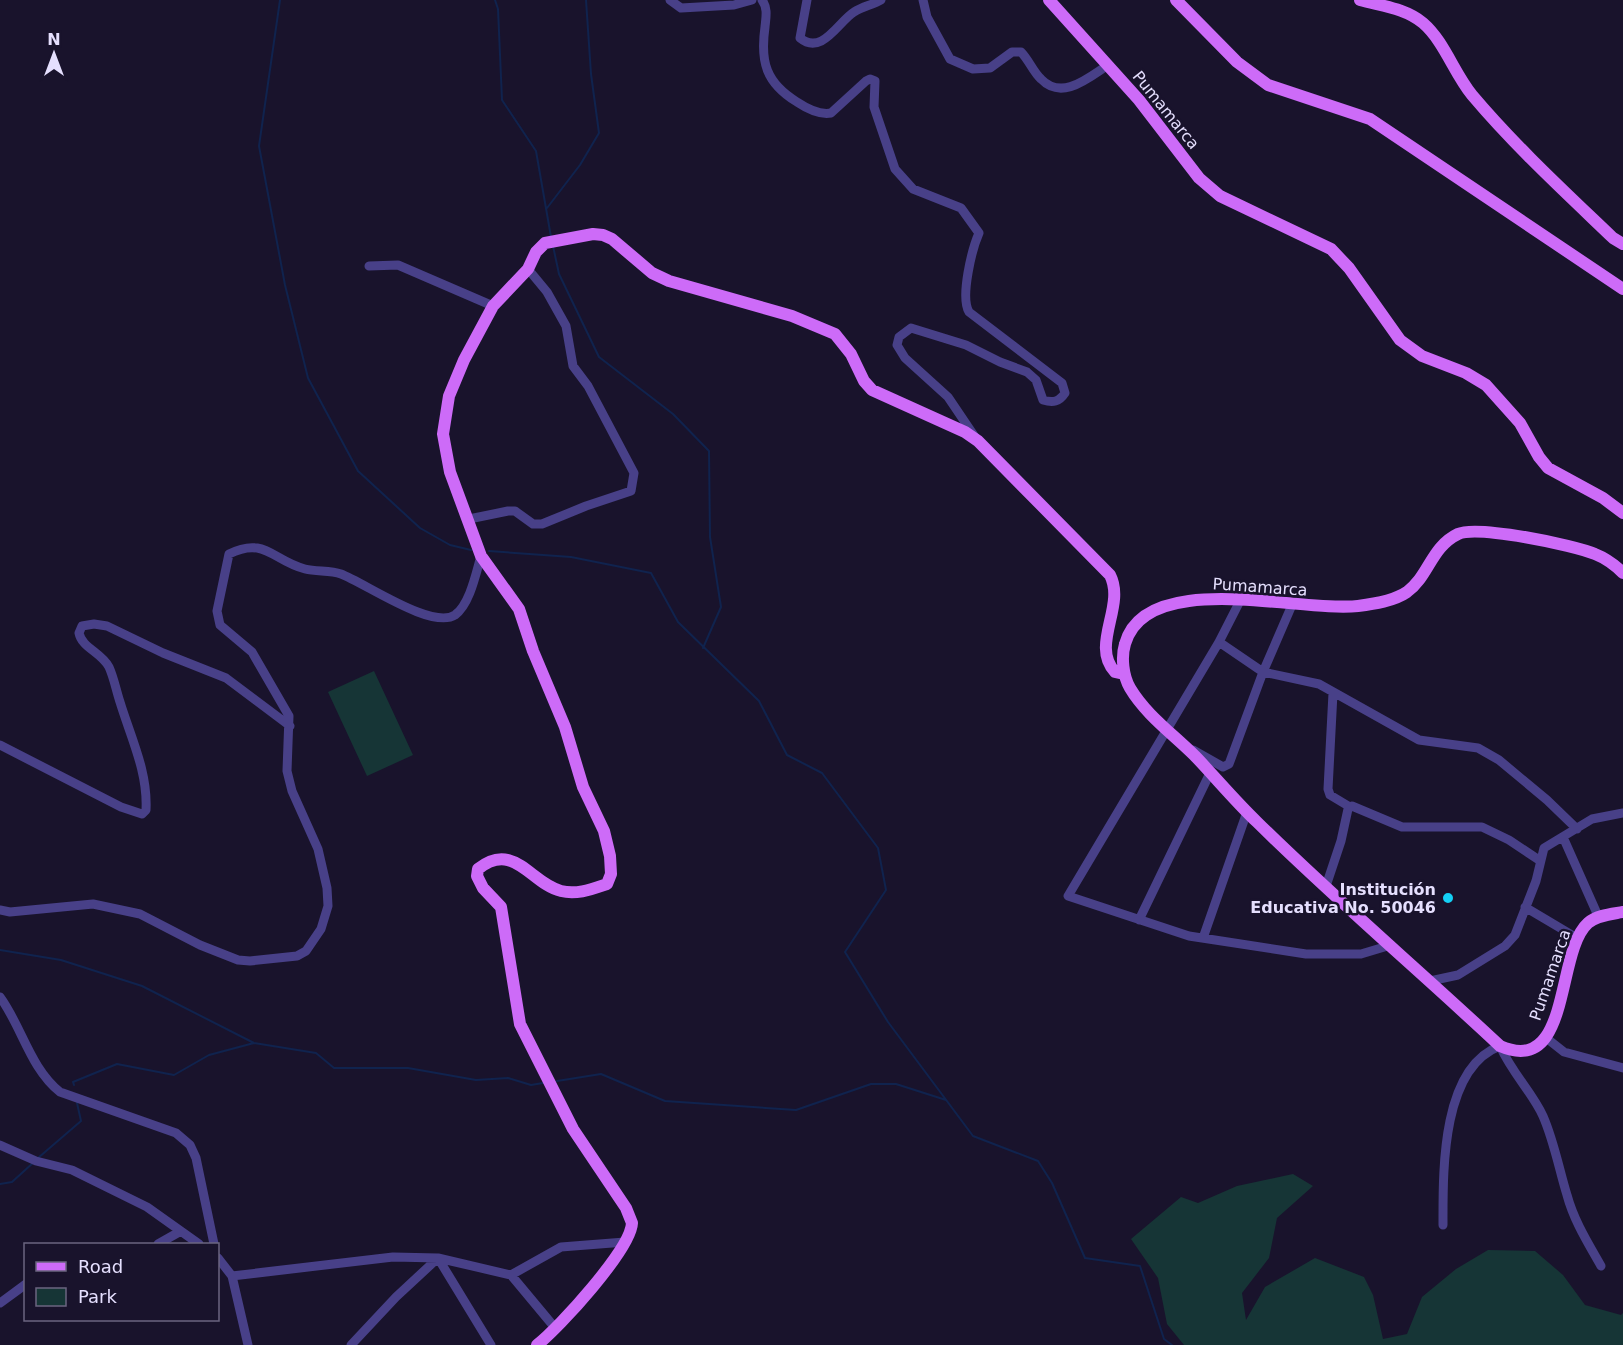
<svg xmlns="http://www.w3.org/2000/svg" width="1623" height="1345" viewBox="0 0 1623 1345" font-family="'DejaVu Sans',sans-serif">
<rect width="100%" height="100%" fill="#19132c"/>
<!-- green -->
<path fill="#163536" d="M374,671l39,84 -46,21 -39,-84z
M1293,1174l20,12 -36,32 -8,40 -27,35 4,27 19,-33 50,-29 49,19 9,18 10,44 24,-5 15,-37 34,-28 32,-19 47,1 28,24 22,30 36,10 2,-2v32h-439l-17,-21 -9,-46 -27,-39 50,-42 17,6 39,-17z"/>
<g fill="none" stroke-linecap="round" stroke-linejoin="round">
<!-- stream -->
<path stroke="#10234e" stroke-width="2" d="M280,0l-21,146 26,139 23,93 50,93 62,57 30,17 21,5
M495,0l3,9 4,91 34,51 15,86
M547,208l33,-43 19,-32 -8,-59 -5,-74
M553,246l6,28 40,83 74,57 36,37 1,86 11,70 -18,41
M489,551l82,6 80,16 27,49 81,79 28,54 35,18 56,75 8,42 -41,62 43,70 85,114 65,25 14,22 33,75 55,8 24,73 8,6
M0,950l61,10 81,26 112,57 62,10 18,15h74l68,12 32,-2 23,7 12,-2
M557,1081l44,-7 64,27 131,9 75,-26h25l50,16
M74,1085l-1,-3 44,-18 57,11 35,-20 45,-12
M38,1158l43,-37 -4,-18
M0,1184l12,-2 22,-20"/>
<!-- minor -->
<path stroke="#484088" stroke-width="9" d="M670,0l11,8 53,-3 18,-5
M762,0c6,8 4,17 3,27 -5,35 1,56 32,75 9,6 23,13 34,11l35,-32 4,-2 5,2 -1,26 21,62 18,20 48,19 18,25c-7,16 -19,64 -10,79l93,71 3,10c-6,9 -12,10 -22,7l-7,-20 -9,-8 -27,-10 -34,-17 -55,-17 -12,9 -2,8 8,13 43,39 27,40
M807,0l-7,38c22,18 38,-16 54,-26 9,-6 19,-7 27,-12
M923,0l4,17 23,42 23,10 17,-1 22,-16h9c8,8 12,20 20,27 21,22 47,-1 67,-14
M369,266l29,-1 95,41
M469,519l39,-8h7l18,13h9l44,-18 45,-15 3,-18 -46,-87 -15,-20 -7,-40 -19,-34 -19,-23
M1241,599l-22,43 -151,254 121,40 117,18h55l30,-9
M1219,642l44,30 56,12 100,56 59,8 21,12 48,40 30,29
M1333,693l-5,96 2,6 20,12
M0,745l121,62 21,7 4,-4c2,-38 -15,-72 -26,-108 -4,-12 -6,-24 -11,-35 -8,-15 -27,-19 -30,-34l3,-7 12,-2 13,2 56,27 63,25 64,48
M1193,750l30,17 6,-3 34,-92 29,-67
M1563,837l36,81
M1326,886l15,-45 7,-32 4,-3 50,21h80l27,13 30,20
M1525,907l52,31
M0,910l10,2 83,-8 47,10 60,31 38,15 12,1 47,-5 9,-5 15,-22 7,-23 -1,-18 -9,-39 -26,-58 -5,-20 2,-55 -37,-64 -32,-27 -3,-14 12,-57c36,-18 44,7 76,15 12,3 25,1 36,5 24,9 91,56 114,41 15,-11 21,-42 26,-59
M1139,920l71,-147
M1203,938l44,-126
M1430,981l28,-6 47,-29 10,-11 21,-54 8,-33 48,-29 31,-6
M0,997c22,30 30,71 60,95l116,41 14,12 6,13 18,86
M1545,1037l19,15 59,16
M0,1145l36,16 36,9 75,37 52,37
M1443,1225c0,-53 -2,-157 57,-179 12,27 32,46 43,70 11,25 16,53 24,79 7,26 21,48 34,71
M158,1244l23,-13
M218,1258l14,18 16,69
M511,1275l45,54
M232,1276l161,-19 45,1 73,17 50,-28 64,-5
M0,1303l26,-19
M351,1345l45,-48 42,-39 53,87"/>
<!-- major -->
<path stroke="#cd6bf8" stroke-width="12" d="M1049,0l90,100 60,78 21,18 111,53 18,19 51,72 22,16 44,17 20,12 34,38 19,34 9,11 55,30 20,15
M1176,0l61,62 31,23 102,34 253,170
M1360,0c21,6 45,8 63,23 21,18 31,50 49,72 43,51 93,97 141,143l10,6
M1623,573c-8,-8 -18,-15 -28,-19 -21,-9 -118,-29 -137,-20 -27,13 -29,42 -51,58 -13,9 -33,12 -49,14 -56,7 -212,-38 -233,38 -4,13 -2,32 5,44 16,27 43,46 65,68 21,22 40,45 62,66 78,77 163,149 243,224 72,31 55,-94 88,-123 9,-8 24,-9 35,-11
M537,1345c22,-17 94,-96 95,-122l-6,-15 -53,-79 -53,-105 -19,-117 -18,-19 -6,-12 1,-7c36,-29 53,15 83,22 16,4 31,-2 46,-7l4,-10 -1,-18 -6,-25 -21,-44 -18,-60 -32,-76 -14,-42 -38,-53 -31,-84 -7,-38 6,-38 15,-36 29,-54 35,-37 8,-17 9,-9 48,-9 10,1 9,4 40,34 17,8 123,35 43,18 16,20 13,27 8,9 93,42 13,9 132,134c16,31 -20,70 5,97l9,2"/>
</g>
<!-- markers -->
<circle fill="#14d0f5" stroke="#19132c" stroke-width="2" cx="1448" cy="898" r="6"/>
<g text-anchor="middle" dominant-baseline="central" stroke-width="5" stroke-linejoin="round" paint-order="stroke">
<!-- street labels -->
<g font-size="16" fill="#e5dffe" stroke="#19132c">
<text transform="translate(1166 110) rotate(51)">Pumamarca</text>
<text transform="translate(1260 587) rotate(4)">Pumamarca</text>
<text transform="translate(1550 975) rotate(-71)">Pumamarca</text>
</g>
<!-- poi labels -->
<g font-size="16" font-weight="bold" fill="#e5dffe" stroke="#19132c" text-anchor="end">
<text x="1436" y="889">Institución<tspan x="1436" dy="18">Educativa No. 50046</tspan></text>
</g>
</g>
<!-- legend -->
<rect x="24" y="1243" width="195" height="78" fill="#19132c" stroke="#6b6580" stroke-width="1.5"/>
<rect x="36" y="1262" width="30" height="9" fill="#cd6bf8" stroke="#6b6580" stroke-width="1.5"/>
<text x="78" y="1273" font-size="18" fill="#e5dffe">Road</text>
<rect x="36" y="1288" width="30" height="18" fill="#163536" stroke="#6b6580" stroke-width="1.5"/>
<text x="78" y="1303" font-size="18" fill="#e5dffe">Park</text>
<!-- north arrow -->
<g transform="translate(54 54)" stroke="#19132c" stroke-width="4.5" paint-order="stroke">
<path d="M0-4.5L10 22L0 15L-10 22Z" fill="#e5dffe"/>
<text y="-9" font-size="16" font-weight="bold" text-anchor="middle" fill="#e5dffe">N</text>
</g>
</svg>
